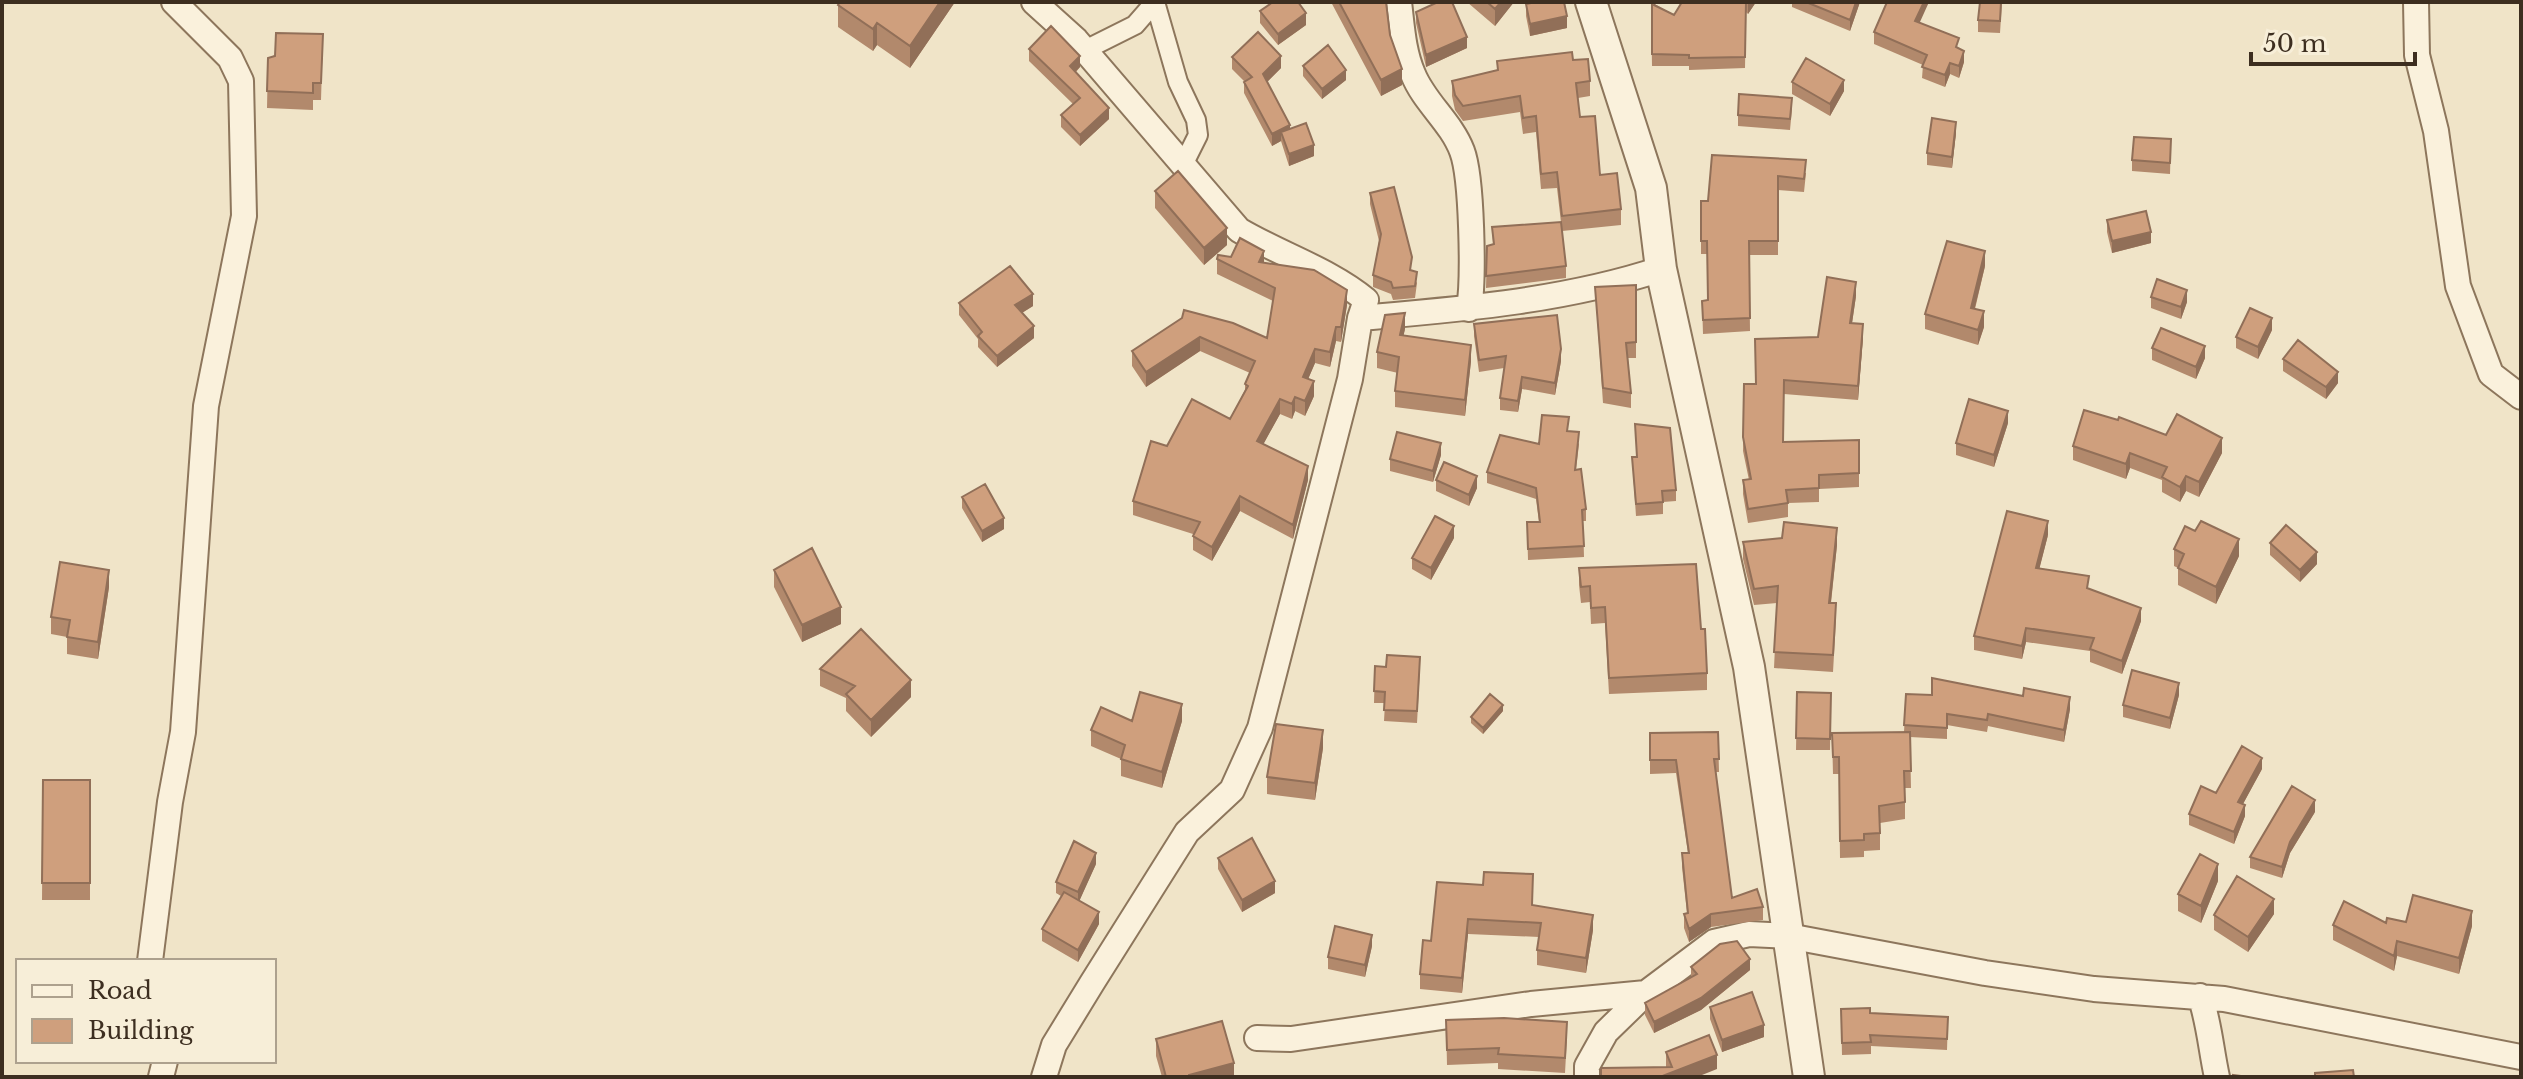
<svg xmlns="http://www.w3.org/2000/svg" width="2523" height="1079" viewBox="0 0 2523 1079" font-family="'Libre Baskerville',serif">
<rect width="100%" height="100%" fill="#f0e4c8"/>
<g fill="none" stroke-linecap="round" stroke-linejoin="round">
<!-- pedestrian casing -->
<g stroke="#8d765c" stroke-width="22">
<path id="pedestrian" d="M1155,2l23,80 18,38 2,15 -15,30
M1085,50l50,-25 20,-23"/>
</g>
<!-- minor casing -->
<g stroke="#8d765c" stroke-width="28">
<path id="minor" d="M1034,2l42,38 163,190c42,25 89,39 127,70l-6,18c102,-9 204,-17 301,-49
M1399,2c3,24 4,49 14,72 11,28 38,48 49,77 10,26 12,128 7,158
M2416,2l1,53 19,76 22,155 33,88 30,23
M150,961l20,-159 13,-70 23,-326 38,-190 -3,-135 -11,-23 -56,-56
M2200,996c9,25 11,54 17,81
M1257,1038l34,1 240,-35 115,-11
M161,1077l4,-16
M1044,1077l10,-32 38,-62 95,-151 45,-42 28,-62 90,-349 10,-61
M1587,1077v-11l19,-34 40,-39 68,-51 35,-8 39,2 197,37 109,16 130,10 297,58"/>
</g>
<!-- tertiary casing -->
<g stroke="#8d765c" stroke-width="34">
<path id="tertiary" d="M1591,2l60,186 10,81 88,398 60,410"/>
</g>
<!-- pedestrian -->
<use href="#pedestrian" stroke="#faf1dc" stroke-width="18"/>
<!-- minor -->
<use href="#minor" stroke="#faf1dc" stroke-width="24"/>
<!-- tertiary -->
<use href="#tertiary" stroke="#faf1dc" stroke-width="30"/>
</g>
<!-- wall -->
<path fill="#b2896c" d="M840,2h115l-45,66 -33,-23 -4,6 -35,-24v-22z
M1331,2h55l4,33 12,50 -21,11z
M1467,2h47l-19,24z
M1651,2l23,13 8,-13h74l-8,12 -2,-2 -1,56 -56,2v-4h-37z
M1792,2h68l-10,29 -58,-24z
M2002,2l-2,31 -22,-1v-12z
M1526,4l41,24 -37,8 -4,-20z
M1260,11l46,14 -28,20 -18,-22z
M1416,12l51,36 -41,19 -10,-44z
M1920,23l39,26 5,13 -5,16 -9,-4 -5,13 -23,-9 1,-13 -49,-21v-12z
M323,34l-2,66h-8v10l-46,-2 1,-50z
M1029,49l51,18 -4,5 33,47 -29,27 -19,-19v-12l12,-11 -44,-43z
M1232,57l49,11 -14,14 23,47 24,27 -25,10 -8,-25 -9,5 -28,-53v-12l-12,-12z
M1573,60l17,21v15l-12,2 2,19 20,58 21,34v16l-59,6 -5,-43 -16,1 -5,-57 -13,2 -3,-22 -57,9 -8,-11 -3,-14v-15l45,-10v-10z
M1303,66l43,14 -24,19 -19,-23z
M1792,82l52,9 -14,25 -38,-22z
M1792,109l-2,21 -52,-4v-11z
M1956,133l-4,35 -25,-3v-12z
M2171,139l-1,35 -38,-3v-11z
M1712,155l94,18 -2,19 -26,-2v65h-29l1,76 -47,3 -1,-33 6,-1 -1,-46h-6v-53h7z
M1155,191l72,54 -23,20 -49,-57z
M1370,193l47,90 -2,15 -22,2 -2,-6 -18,-7v-12l6,-34 -9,-37z
M2107,220l44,23 -39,10 -5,-21z
M1492,227l74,39v12l-80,10 1,-42 6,-2z
M1217,259l47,3 83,43 -6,37 -5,-1 -6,26 -15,-4 -7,16 6,17 -9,20 -10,-5 -3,8 -12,-5 -17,30 45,36 -15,59 -53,-28 -28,50 -19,-11v-16l-60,-19v-14l34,-55 63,-27 15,-29v-6l5,-11 -50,-22 -54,36 -14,-21v-15l50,-33 85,20 6,-37 -56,-27z
M1985,266l-10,43 9,18 -6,18 -53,-16v-15z
M1636,285v73h-8l3,35v15l-28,-5 -8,-116z
M1856,296l-4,27 11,15 -5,62 -74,-6 -1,48 76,31v14l-40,2v13l-31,1v14l-40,6 -5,-29v-14h6l-6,-29 1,-67h12l62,-47z
M2151,297l36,5 -6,17 -30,-11z
M959,303l74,3 -11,7 12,25 -37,29 -19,-20v-8l-19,-24z
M1474,324l87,37 -6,34 -33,-6 -4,23 -18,-2v-12l4,-30 -25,4 -5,-36z
M1405,329l-2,7 68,25 -6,55 -70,-9v-16l3,-18 -21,-5v-16z
M2272,330l-14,29 -22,-11v-11z
M2152,348l53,10 -9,21 -44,-19z
M2283,359l55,24 -12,16 -43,-28z
M2008,423l-14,44 -38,-12v-12z
M1569,431l10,13 -3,26 10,39v12h-3l1,36 -56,3 -1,-38h12l-3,-23 -49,-16v-11l52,-28z
M2166,435l56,18 -23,44 -13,-6 -6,11 -18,-10v-12l-32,-12 -4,11 -53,-19v-14z
M1441,455l-8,27 -43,-11v-12z
M1632,457l44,33v11l-13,1v12l-27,2z
M1436,480l41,8 -8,18 -33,-15z
M962,497l42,32 -22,13 -20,-34z
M2048,535l-9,34 50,20 52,32 -19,53 -32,-12v-11l-64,-9 -4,17 -48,-9v-14z
M1454,538l-23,42 -19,-11v-11z
M1743,542l94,3 -6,58 5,17 -3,52 -59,-4 3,-65 -23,2 -11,-46z
M2270,543l47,21 -17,18 -30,-27z
M2174,549l65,7 -23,48 -38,-19v-17l-4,-2z
M1579,568l122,61 6,44v17l-98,4 -4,-71 -14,1 -1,-22 -9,1 -2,-18z
M774,570l67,54 -39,18 -28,-55z
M109,587l-11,72 -31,-5v-17l-16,-3v-17z
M1375,666l45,2 -3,55 -33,-2 1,-18h-11z
M820,669l91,28 -40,40 -25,-26v-13l-26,-12z
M1797,692l34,1 -1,57h-34z
M1906,694l164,15 -6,33 -76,-16 -1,6 -40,-7v14l-37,-2 1,51h-6v31l-25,4v27l-16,1v6l-24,1 -1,-84h-6l-1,-41 72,-1z
M2179,695l-9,34 -47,-12v-12z
M1503,711l-20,23 -12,-11v-6z
M1132,721h50l-20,67 -41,-12v-17l-30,-13v-16z
M1718,732l1,40h-3l16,126 31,9v13l-52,7 -22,15 -5,-14v-14l3,-1 -5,-46v-14h6l-12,-80 -26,1v-41z
M1323,748l-8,52 -48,-6v-17z
M2262,769l-19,35 2,12 -11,28 -45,-19v-11l27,-21z
M43,780h47v120h-48z
M2315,812l-25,41 -8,25 -32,-10v-11z
M1218,858l57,35 -33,19 -24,-43z
M1096,864l-17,37 20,23 -21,38 -36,-21v-12l19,-33 -5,-3v-11z
M2218,881l-17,42 -23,-12v-17z
M1437,882l96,7 -1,16 61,25 -7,43 -49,-8v-15l2,-13 -71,-3 -6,59 -42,-4v-15l11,-33z
M2274,914l-26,38 -34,-22v-15z
M2406,922l66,4 -13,48 -62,-18 -3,15 -61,-31v-15z
M1372,946l-7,31 -37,-8v-12z
M1691,967l59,3 -49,40 -47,23 -9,-18v-12l46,-26z
M1710,1007l54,30 -42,15 -12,-33z
M1841,1009l29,4 78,4 -1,33 -76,-4v8l-29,1z
M1446,1020l121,17 -2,36 -67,-4v-6l-51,2z
M1156,1039l78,38h-72l-6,-21z
M1666,1052l51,17 -51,-2z"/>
<!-- shaded-wall -->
<path fill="#916f58" d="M940,2h15l-45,66v-22z
M1501,2h13l-19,24v-17z
M1748,2h8l-8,12z
M1856,2h4l-10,29v-11z
M1924,2h5l-14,31v-12z
M1306,13v12l-28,20v-11z
M1567,16v12l-37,8v-12z
M877,23v22l-4,6v-22z
M1467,37v11l-41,19v-12z
M1964,51v11l-5,16v-12z
M1080,56v11l-10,10v-11z
M1281,56v12l-18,18v-12z
M1950,63v11l-5,13v-12z
M1402,69v16l-21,11v-16z
M1346,70v10l-24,19v-10z
M1844,80v11l-14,25v-12z
M1109,108v11l-29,27v-11z
M1956,122v11l-4,35v-11z
M1290,125v11l-9,-4v9l-9,5v-12z
M1314,145v11l-25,10v-12z
M1227,228v17l-23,20v-17z
M2151,232v11l-39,10v-12z
M1264,251v14l-5,-3z
M1985,251v15l-14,57v-15z
M1856,282v14l-6,41v-14z
M1347,290v15l-6,37v-15z
M2187,290v12l-6,17v-12z
M1033,294v12l-18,11v-12z
M1984,311v16l-6,18v-15z
M1405,313v16l-5,23v-17z
M2272,318v12l-14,29v-12z
M1863,324v14l-5,62v-14z
M1034,326v12l-37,29v-11z
M1336,327v14l-6,26v-15z
M1200,337v14l-54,36v-15z
M1471,345v16l-6,55v-16z
M2205,346v12l-9,21v-12z
M1315,349v14l-12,28v-14z
M1561,349v12l-6,34v-12z
M2338,372v11l-12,16v-12z
M1522,377v12l-4,23v-11z
M1314,381v15l-9,20v-15z
M1295,397v14l-3,8v-15z
M1280,399v15l-23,42v-15z
M2008,411v12l-14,44v-12z
M2222,438v15l-23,44v-15z
M1441,443v12l-8,27v-11z
M2130,453v15l-4,11v-15z
M1308,466v14l-15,59v-14z
M1477,476v12l-8,18v-11z
M2186,476v15l-6,11v-15z
M1240,496v15l-28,50v-14z
M1004,518v11l-22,13v-11z
M2048,521v14l-12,47v-14z
M1454,526v12l-23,42v-12z
M1837,528v17l-8,74v-16z
M2239,539v17l-23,48v-17z
M2317,552v12l-17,18v-12z
M109,570v17l-11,72v-17z
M841,607v17l-39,18v-17z
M2141,608v13l-19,53v-13z
M2026,628v14l-4,17v-13z
M911,680v17l-40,40v-17z
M2179,683v12l-9,34v-11z
M2070,697v12l-6,33v-12z
M1182,704v17l-20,67v-16z
M1503,705v6l-20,23v-6z
M1323,730v18l-8,52v-17z
M2262,758v11l-24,44v-11z
M2315,800v12l-25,41 -8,25v-11l8,-25z
M2245,805v11l-11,28v-12z
M1096,853v11l-18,40v-12z
M2218,864v17l-17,42v-17z
M1275,881v12l-33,19v-12z
M2274,899v15l-26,38v-15z
M2472,911v15l-13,48v-16z
M1099,912v12l-21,38v-12z
M1711,914v13l-22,15v-13z
M1593,915v15l-7,43v-15z
M1468,919v15l-6,59v-15z
M1372,935v11l-7,31v-12z
M2397,941v15l-3,15v-15z
M1750,959v11l-49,40 -47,23v-11z
M1764,1025v12l-42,15v-12z
M1717,1055v14l-20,8h-37z
M1234,1063v14h-45v-2z"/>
<!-- building -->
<path fill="#cf9f7d" stroke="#916f58" stroke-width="2" d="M840,2h100l-30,44 -33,-23 -4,6 -35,-24z
M1273,2h25l8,11 -28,21 -18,-23z
M1339,2h47l4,33 12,34 -21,11z
M1438,2h14l15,35 -41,18 -10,-43z
M1487,2h14l-6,7z
M1536,2h28l3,14 -37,8 -4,-20z
M1652,2h4l-2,3 20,10 8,-13h64l-1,55 -56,1v-3l-37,-1z
M1806,2h50l-6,18z
M1887,2h37l-9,19 44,17 -3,9 8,4 -5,15 -9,-3 -5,12 -23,-8 5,-12 -53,-23z
M1980,2h21l-1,19 -22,-1z
M1051,26l29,30 -10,10 39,42 -29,27 -19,-20 19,-17 -51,-49z
M1258,32l23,24 -18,18 27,51 -18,9 -28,-52 8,-5 -20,-20z
M276,33l47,1 -2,49h-8v10l-46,-2 1,-33 7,-2z
M1328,45l18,25 -24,19 -19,-23z
M1572,52l1,8 15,-1 2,22 -14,2 4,34 15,-1 5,59 17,-2 4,36 -59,7 -5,-44 -16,2 -5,-58 -13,2 -3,-22 -57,10 -8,-11 -3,-14 46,-11 -1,-9z
M1806,58l38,22 -14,24 -38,-22z
M1739,94l53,4 -2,21 -52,-4z
M1932,118l24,4 -4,35 -25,-4z
M1306,123l8,22 -25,9 -8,-22z
M2134,137l37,2 -1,24 -38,-3z
M1712,155l94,5 -2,19 -26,-3v65h-29l1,77 -47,2 -1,-19 6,-1 -1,-59h-6v-40h7z
M1178,171l49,57 -23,20 -49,-57z
M1394,187l18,70 -2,13 7,2 -2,14 -22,2 -2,-6 -18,-7 8,-41 -11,-41z
M2146,211l5,21 -39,9 -5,-21z
M1561,222l5,44 -80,10 1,-30 7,-2 -2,-17z
M1240,238l24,13 -5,11 55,8 33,20 -6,37h-5l-6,25 -15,-3 -12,28 11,4 -9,20 -10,-4 -3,7 -12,-5 -23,42 51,25 -15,59 -53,-29 -28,51 -19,-11 7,-14 -67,-21 18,-60 16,5 25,-47 38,20 18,-33 -3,-2 10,-23 -55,-24 -54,35 -14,-21 50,-33 2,-8 49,13 34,15 8,-50 -58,-29 1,-4 13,2z
M1947,241l38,10 -14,57 13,3 -6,19 -53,-16z
M1010,266l23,28 -18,11 19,21 -37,30 -19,-20 4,-4 -23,-29z
M1827,277l29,5 -6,41 13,1 -5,62 -74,-6 -1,62 76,-2v33l-40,2v13l-33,2 2,13 -40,6 -5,-29 8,-1 -8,-42 1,-53h12l-1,-45 63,-2z
M2157,279l30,11 -6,17 -30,-10z
M1636,285v57l-10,1 5,50 -28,-5 -8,-101z
M2250,308l22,10 -14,29 -22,-10z
M1405,313l-5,22 71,10 -6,55 -70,-9 4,-34 -22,-5 8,-37z
M1557,315l4,34 -6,34 -33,-6 -4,24 -18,-3 6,-42 -27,4 -5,-36z
M2161,328l44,18 -9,21 -44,-19z
M2298,340l40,32 -12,15 -43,-28z
M1969,399l39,12 -14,44 -38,-12z
M2084,410l34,10 1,-3 47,18 11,-21 45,24 -23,44 -13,-6 -6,11 -18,-10 5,-10 -37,-14 -4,11 -53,-18z
M1542,415l27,2 -2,14 12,1 -4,38 6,-1 5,40 -4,1 2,36 -56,3 -1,-27h13l-4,-34 -49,-16 13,-37 39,9z
M1635,424l35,4 6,62 -14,1 1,11 -27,2 -4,-47h5z
M1397,432l44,11 -8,28 -43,-12z
M1444,462l33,14 -8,19 -33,-15z
M985,484l19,34 -22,13 -20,-34z
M2007,511l41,10 -12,47 53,8 -2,12 54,20 -19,53 -32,-12 4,-11 -68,-10 -4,18 -48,-10z
M1435,516l19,10 -23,42 -19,-10z
M2201,521l38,18 -23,48 -38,-19 6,-14 -10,-5 11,-23 10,5z
M1784,522l53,6 -8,75h7l-3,52 -59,-3 4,-66 -24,3 -11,-47 39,-4z
M2286,525l31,27 -17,18 -30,-27z
M812,548l29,59 -39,18 -28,-55z
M60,562l49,8 -11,72 -31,-5 3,-17 -19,-3z
M1696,564l5,65h4l2,44 -98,5 -4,-71 -14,1 -1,-22 -9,1 -2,-19z
M861,629l50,51 -40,40 -25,-26 9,-8 -35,-17z
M1387,655l33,2 -3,54 -33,-1 1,-18 -11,-1 1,-25 11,1z
M2132,670l47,13 -9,35 -47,-13z
M1932,678l91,18 1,-8 46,9 -6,33 -76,-16 -1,6 -40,-6v14l-43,-3 2,-31 26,1z
M1140,692l42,12 -20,68 -41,-13 4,-14 -34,-15 10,-23 31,14z
M1797,692l34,1 -1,46 -34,-1z
M1490,694l13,11 -20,23 -12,-11z
M1276,724l47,6 -8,53 -48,-6z
M1718,732l1,27h-5l18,139 25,-9 6,18 -52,7 -22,15 -5,-15 4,-1 -6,-60h7l-13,-93h-26v-27z
M1910,732l1,39h-7l1,31 -26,4 1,27 -16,1v6l-24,1 -1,-84h-6l-1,-24z
M2242,746l20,12 -24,44 7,3 -11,27 -45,-18 12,-28 15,7z
M43,780h47v103h-48z
M2292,786l23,14 -25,42 -8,25 -32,-10z
M1252,838l23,43 -33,19 -24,-42z
M1074,841l22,12 -18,39 -22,-10z
M2200,854l18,10 -17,42 -23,-12z
M1484,872l49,2 -1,31 61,10 -7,43 -49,-8 4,-27 -73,-4 -6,59 -42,-4 3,-34 8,1 6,-59 46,3z
M2237,876l37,23 -26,38 -34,-22z
M1064,892l35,20 -21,38 -36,-21z
M2413,895l59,16 -13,47 -62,-17 -3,15 -61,-31 11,-24 42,22 1,-5 19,4z
M1335,926l37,9 -7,30 -37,-8z
M1737,941l13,18 -49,39 -47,24 -9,-19 52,-29 -6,-7 29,-23z
M1752,992l12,33 -42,15 -12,-33z
M1870,1008v5l78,4 -1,22 -77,-4 1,7 -29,1 -1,-34z
M1504,1018l63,4 -2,36 -67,-4 1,-6 -52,2 -1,-30z
M1222,1021l12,42 -45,12v2h-23l-10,-38z
M1709,1035l8,20 -57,22h-59v-9l71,-1 -6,-15z
M2353,1070l1,7h-39v-4z
M2233,1075l16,2h-16z
M1345,1076l43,1h-43z"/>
<!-- border -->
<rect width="2523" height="1079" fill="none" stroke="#3d2e20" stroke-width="8"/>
<!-- legend -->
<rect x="16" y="959" width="260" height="104" fill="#f7eed8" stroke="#ada18e" stroke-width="2"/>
<rect x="32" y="985" width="40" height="12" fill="#faf1dc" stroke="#ada18e" stroke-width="2"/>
<text x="88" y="999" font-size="24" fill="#3d2e20">Road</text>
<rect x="32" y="1019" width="40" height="24" fill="#cf9f7d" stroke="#ada18e" stroke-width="2"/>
<text x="88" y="1039" font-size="24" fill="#3d2e20">Building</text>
<!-- scale -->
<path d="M2251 52v12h164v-12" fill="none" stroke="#3d2e20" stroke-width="4"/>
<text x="2263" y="52" font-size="24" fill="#3d2e20" stroke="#f7eed8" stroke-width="6" paint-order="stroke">50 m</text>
</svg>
